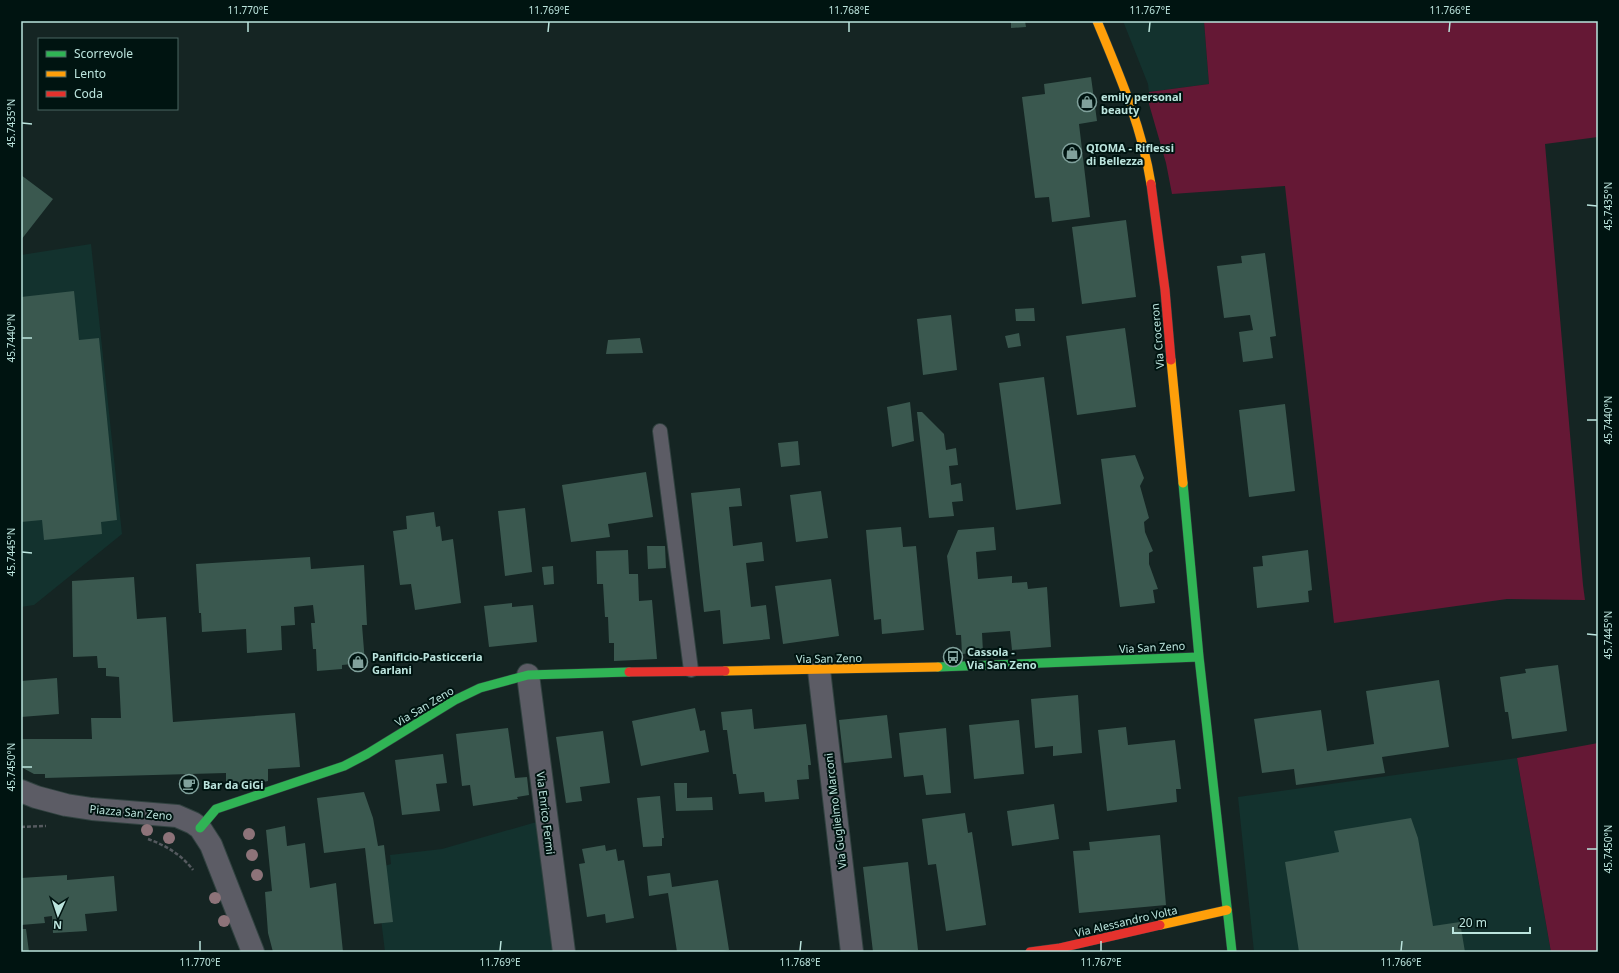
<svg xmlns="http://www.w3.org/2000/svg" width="1619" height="973" viewBox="0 0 1619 973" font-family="'Noto Sans',sans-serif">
<rect width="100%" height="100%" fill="#152523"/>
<!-- built -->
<path fill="#13322e" d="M1123,21h81l5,63 -60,8 -1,-8z
M91,244l31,290 -88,71 -13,2v-352z
M1517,758l34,194h-297l-16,-155z
M540,821l17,131h-172l-10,-83 16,-5 -1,-9 52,-6z"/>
<!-- green -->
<path fill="#651835" d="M1204,21h394v116l-53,7 38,441 2,15 -78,-1 -173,24 -49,-437 -113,8 -6,-31 -17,-59v-12l60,-8z
M1598,743v209h-47l-34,-194z"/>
<!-- building -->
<path fill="#3a584f" d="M1011,21h14l1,6 -15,1z
M1091,77l6,44 -18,3 11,93 -38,5 -3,-25 -14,1 -13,-101 23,-3 -1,-10z
M21,175l32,24 -32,41z
M1126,220l10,77 -54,7 -10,-77z
M1265,253l11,83 -6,1 3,21 -30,4 -4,-30 14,-2 -3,-15 -26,3 -7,-52 25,-3 -1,-7z
M74,291l5,49 20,-2 18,182 -16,2 1,12 -58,6 -2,-20 -21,2v-225z
M1034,308l1,13h-19l-1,-12z
M951,315l6,55 -34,5 -6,-56z
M1125,328l11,79 -59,8 -11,-79z
M1019,333l2,13 -13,2 -3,-12z
M640,338l3,15 -37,1 2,-14z
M1044,377l17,127 -45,6 -17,-127z
M910,402l4,39 -22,6 -5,-40z
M1285,404l10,87 -46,6 -10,-87z
M917,412h5l22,22 2,16 10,-2 2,17 -9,1 2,19 10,-2 2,18 -11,1 2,14 -25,2z
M798,441l2,24 -19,2 -3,-24z
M1135,455l9,23 -4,8 9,32 -5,4 1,10 8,19 -4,2v11l9,25 -5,1 2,13 -35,4 -19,-148z
M646,472l7,45 -45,7 2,13 -39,5 -9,-57z
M740,488l2,18 -13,1 4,39 29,-4 2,19 -18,2 5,44 15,-2 4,34 -47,5 -3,-34 -16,2 -13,-119z
M821,491l7,47 -32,4 -6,-47z
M525,508l7,64 -27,4 -7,-65z
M434,512l2,15 4,-1 2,15 11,-2 8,64 -46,7 -4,-26 -11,1 -7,-54 14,-2 -1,-13z
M901,527l2,20 13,-1 8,84 -42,4 -1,-15 -7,1 -8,-90z
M994,527l2,23 -20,2 2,27 34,-3v7l15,-1 1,7 19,-2 4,60 -39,3 -2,-19 -28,2 1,19 -21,2 -1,-19h-5l-9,-79 11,-26z
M647,546h18l1,22 -18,1z
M628,550l1,24h9l1,27 13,-1 5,59 -43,2v-18h-5l-1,-26h-3l-2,-33h-6l-1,-33z
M1308,550l4,40 -4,1 1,11 -52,6 -4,-41 10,-1 -1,-10z
M310,557l1,12 53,-4 3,60h-5l3,38 -23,2v4l-25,2 -1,-22h-3l-2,-26h4l-2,-18 -19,2 1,18 -14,1 1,24 -35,3 -1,-24 -44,3 -1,-19h-2l-3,-49z
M553,566l1,18 -10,1 -2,-18z
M134,577l3,42 29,-2 7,105 122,-9 5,54 -32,2v12l-21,4 -21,1v-13l-181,5v-4h-11l-13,-7v-28h71l-1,-21h30l-2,-41 -13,-1v-8h-8l-1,-12 -24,1 -1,-76z
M831,579l8,57 -56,8 -8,-58z
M512,603v4l21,-2 4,37 -48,5 -5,-41z
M1558,665l9,66 -55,8 -4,-27h-3l-5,-35 26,-4 -1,-4z
M57,678l2,36 -38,3v-36z
M1439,680l10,67 -67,10 3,16 -89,12 -2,-16 -32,4 -8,-54 67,-9 6,41 47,-7 -8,-53z
M1078,695l4,58 -29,3v-10l-18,2 -4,-49z
M695,708l5,23 5,-1 4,22 -68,14 -9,-45z
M752,709l2,20 52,-5 5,41h-3l1,14 -12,1 2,19 -34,3 -1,-10 -25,2 -3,-20h-3l-6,-44h-4l-2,-18z
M887,715l5,43 -48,5 -5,-43z
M1019,720l5,54 -50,5 -5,-54z
M1126,727l2,18 47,-5 6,49h-5l1,13 -70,9 -9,-81z
M508,728l7,50 12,-1 2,18 -12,2 1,2 -45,7 -3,-21 -8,1 -6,-52z
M946,728l5,65 -25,2 -3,-20 -19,2 -5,-44z
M603,731l7,52 -30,4 2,14 -16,2 -10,-66z
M443,754l4,29 -11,1 4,27 -38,4 -7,-55z
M674,783h13v15l25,-1 1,13 -37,1z
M364,792l9,26 5,28 6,-1 9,77 -19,2 -9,-76 -41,5 -7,-55z
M660,796l4,42h-2v8l-19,1 -6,-49z
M1054,804l5,35 -47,7 -5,-35z
M965,813l3,20 4,-1 14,93 -40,6 -10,-67 -8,1 -6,-46z
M1411,818l7,20 15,88 27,-4 5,30h-166l-14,-90 54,-10 -5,-21z
M285,826l2,20 18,-3 5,45 26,-5 7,69h-70l-5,-19 -3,-41 7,-1 -6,-61z
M1160,835l6,70 -87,8 -6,-62 17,-1 -1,-8z
M605,845l1,6 10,-2 2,12 6,-1 10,58 -28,5 -1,-9 -18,3 -8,-53 6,-1 -3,-14z
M908,862l10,88 -45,2 -10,-85z
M670,873l2,14 46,-7 11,70 -13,2h-39l-9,-59 -19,3 -2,-20z
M67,875v5l47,-4 3,35 -32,3 2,17 -34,2 -1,-17 -8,1 1,6 -24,2v-47z
M21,929h5l3,23h-8z"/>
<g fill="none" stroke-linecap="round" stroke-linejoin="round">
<!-- lane casing -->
<g stroke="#314240" stroke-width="16">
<path id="lane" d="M660,431l31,239"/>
</g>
<!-- street casing -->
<g stroke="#314240" stroke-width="24">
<path id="street" d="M819,670l33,282
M528,675l36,277
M21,791l15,6 30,8 26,4 85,7 16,7 7,5 11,17 42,107"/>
</g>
<!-- fast casing -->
<g stroke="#314240" stroke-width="10">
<path id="fast" d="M1183,483l16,174 33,295
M938,667l261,-10
M200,828l16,-19 128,-43 23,-12 88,-54 25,-12 48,-13 101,-3"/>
</g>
<!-- slow casing -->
<g stroke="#314240" stroke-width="10">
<path id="slow" d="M1097,21c22,53 45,106 54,163
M1171,360l12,123
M725,671l213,-4
M1160,925l67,-15"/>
</g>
<!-- jam casing -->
<g stroke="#314240" stroke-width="10">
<path id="jam" d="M1151,184l14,106 6,70
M629,672l96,-1
M1030,952l30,-4 100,-23"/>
</g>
<!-- path -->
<path stroke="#555a5f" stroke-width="2.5" stroke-dasharray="4 2" stroke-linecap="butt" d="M21,827l25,-1
M148,839c17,6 34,16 45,31"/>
<!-- lane -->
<use href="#lane" stroke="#5c5c65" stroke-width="14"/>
<!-- street -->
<use href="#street" stroke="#5c5c65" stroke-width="22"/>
<!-- fast -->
<use href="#fast" stroke="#30b455" stroke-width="9"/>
<!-- slow -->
<use href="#slow" stroke="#ff9f0a" stroke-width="9"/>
<!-- jam -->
<use href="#jam" stroke="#e5322d" stroke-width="9"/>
</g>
<!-- trees -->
<g fill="#8d7379">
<circle cx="147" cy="830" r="6"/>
<circle cx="249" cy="834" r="6"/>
<circle cx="169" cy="838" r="6"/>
<circle cx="252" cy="855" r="6"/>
<circle cx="257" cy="875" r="6"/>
<circle cx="215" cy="898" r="6"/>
<circle cx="224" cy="921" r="6"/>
</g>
<!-- ticks -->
<path fill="none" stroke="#bbe4dd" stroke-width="1.5" d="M248,32v-10M548,32l1,-10M849,32v-10M1149,32l1,-10M1449,32l1,-10M22,123l10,1M1587,205l10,1M22,338h10M1587,420h10M22,552l10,1M1587,634l10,1M22,767h10M1587,849h10M200,951v-10M500,951l1,-10M800,951l1,-10M1101,951v-10M1401,951l1,-10"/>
<!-- icons -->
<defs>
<g id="shop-ring" transform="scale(1)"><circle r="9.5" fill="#001411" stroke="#81a19c" stroke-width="1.5"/><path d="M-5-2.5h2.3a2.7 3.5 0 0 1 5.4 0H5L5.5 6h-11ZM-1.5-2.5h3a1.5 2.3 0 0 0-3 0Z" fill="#81a19c"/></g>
<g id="bus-ring" transform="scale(1)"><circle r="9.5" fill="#001411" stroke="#81a19c" stroke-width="1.5"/><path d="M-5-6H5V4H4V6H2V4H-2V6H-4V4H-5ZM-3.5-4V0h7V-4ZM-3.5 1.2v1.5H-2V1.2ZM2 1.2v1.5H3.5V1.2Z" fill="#81a19c"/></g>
<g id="cafe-ring" transform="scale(1)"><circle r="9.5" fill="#001411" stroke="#81a19c" stroke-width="1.5"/><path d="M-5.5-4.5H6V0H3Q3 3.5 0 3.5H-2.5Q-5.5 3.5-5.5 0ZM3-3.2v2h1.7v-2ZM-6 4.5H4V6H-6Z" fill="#81a19c"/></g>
</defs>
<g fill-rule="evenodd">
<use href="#shop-ring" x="1087" y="102"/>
<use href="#shop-ring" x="1072" y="153"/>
<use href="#bus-ring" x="953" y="657"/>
<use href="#shop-ring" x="358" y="662"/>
<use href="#cafe-ring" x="189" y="784"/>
</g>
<g text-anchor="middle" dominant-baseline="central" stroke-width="4" stroke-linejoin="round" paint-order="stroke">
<!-- poi labels -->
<g font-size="11" font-weight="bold" fill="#bbe4dd" stroke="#001411" text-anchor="start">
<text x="1101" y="96">emily personal<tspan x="1101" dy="13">beauty</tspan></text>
<text x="1086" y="147">QIOMA - Riflessi<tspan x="1086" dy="13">di Bellezza</tspan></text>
<text x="967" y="651">Cassola -<tspan x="967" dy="13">Via San Zeno</tspan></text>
<text x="372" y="656">Panificio-Pasticceria<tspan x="372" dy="13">Garlani</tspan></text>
<text x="203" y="784">Bar da GiGi</text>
</g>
<!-- street labels -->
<g font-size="11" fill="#bbe4dd" stroke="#001411">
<text transform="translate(1157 336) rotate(-95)">Via Croceron</text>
<text transform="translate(1152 647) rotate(-3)">Via San Zeno</text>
<text transform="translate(829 658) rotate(-1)">Via San Zeno</text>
<text transform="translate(424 706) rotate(-31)">Via San Zeno</text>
<text transform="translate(835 811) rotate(-97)">Via Guglielmo Marconi</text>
<text transform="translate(131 812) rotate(5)">Piazza San Zeno</text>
<text transform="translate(546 813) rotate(83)">Via Enrico Fermi</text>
<text transform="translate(1126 921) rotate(-13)">Via Alessandro Volta</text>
</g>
</g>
<!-- border -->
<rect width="1619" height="973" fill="none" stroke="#001411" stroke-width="44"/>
<!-- legend -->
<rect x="38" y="38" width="140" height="72" fill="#001411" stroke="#4b6763"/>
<rect x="46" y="51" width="20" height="6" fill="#30b455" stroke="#4b6763"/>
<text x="74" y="58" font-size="12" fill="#bbe4dd">Scorrevole</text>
<rect x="46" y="71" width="20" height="6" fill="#ff9f0a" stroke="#4b6763"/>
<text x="74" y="78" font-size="12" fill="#bbe4dd">Lento</text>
<rect x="46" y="91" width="20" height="6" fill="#e5322d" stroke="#4b6763"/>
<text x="74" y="98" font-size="12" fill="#bbe4dd">Coda</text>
<!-- north arrow -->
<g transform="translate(58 915) rotate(183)" stroke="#001411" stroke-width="3" paint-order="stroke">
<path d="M0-3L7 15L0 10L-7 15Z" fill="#bbe4dd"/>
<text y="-6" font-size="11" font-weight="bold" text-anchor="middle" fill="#bbe4dd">N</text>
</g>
<!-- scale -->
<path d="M1453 927v6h77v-6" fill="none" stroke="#bbe4dd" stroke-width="2"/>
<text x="1459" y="927" font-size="12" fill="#bbe4dd" stroke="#001411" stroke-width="3" paint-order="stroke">20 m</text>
<rect x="22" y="22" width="1575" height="929" fill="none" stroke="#bbe4dd" stroke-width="1.5"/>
<g font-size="10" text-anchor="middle" fill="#bbe4dd">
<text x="248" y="14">11.770°E</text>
<text x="549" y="14">11.769°E</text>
<text x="849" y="14">11.768°E</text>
<text x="1150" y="14">11.767°E</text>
<text x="1450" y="14">11.766°E</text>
<text transform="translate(11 123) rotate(-90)" y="4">45.7435°N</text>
<text transform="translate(1608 206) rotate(-90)" y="4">45.7435°N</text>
<text transform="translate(11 338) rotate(-90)" y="4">45.7440°N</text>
<text transform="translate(1608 420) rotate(-90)" y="4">45.7440°N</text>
<text transform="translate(11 552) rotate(-90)" y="4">45.7445°N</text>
<text transform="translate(1608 635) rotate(-90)" y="4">45.7445°N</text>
<text transform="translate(11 767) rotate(-90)" y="4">45.7450°N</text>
<text transform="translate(1608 849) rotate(-90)" y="4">45.7450°N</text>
<text x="200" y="966">11.770°E</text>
<text x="500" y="966">11.769°E</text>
<text x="800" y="966">11.768°E</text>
<text x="1101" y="966">11.767°E</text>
<text x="1401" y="966">11.766°E</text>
</g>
</svg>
